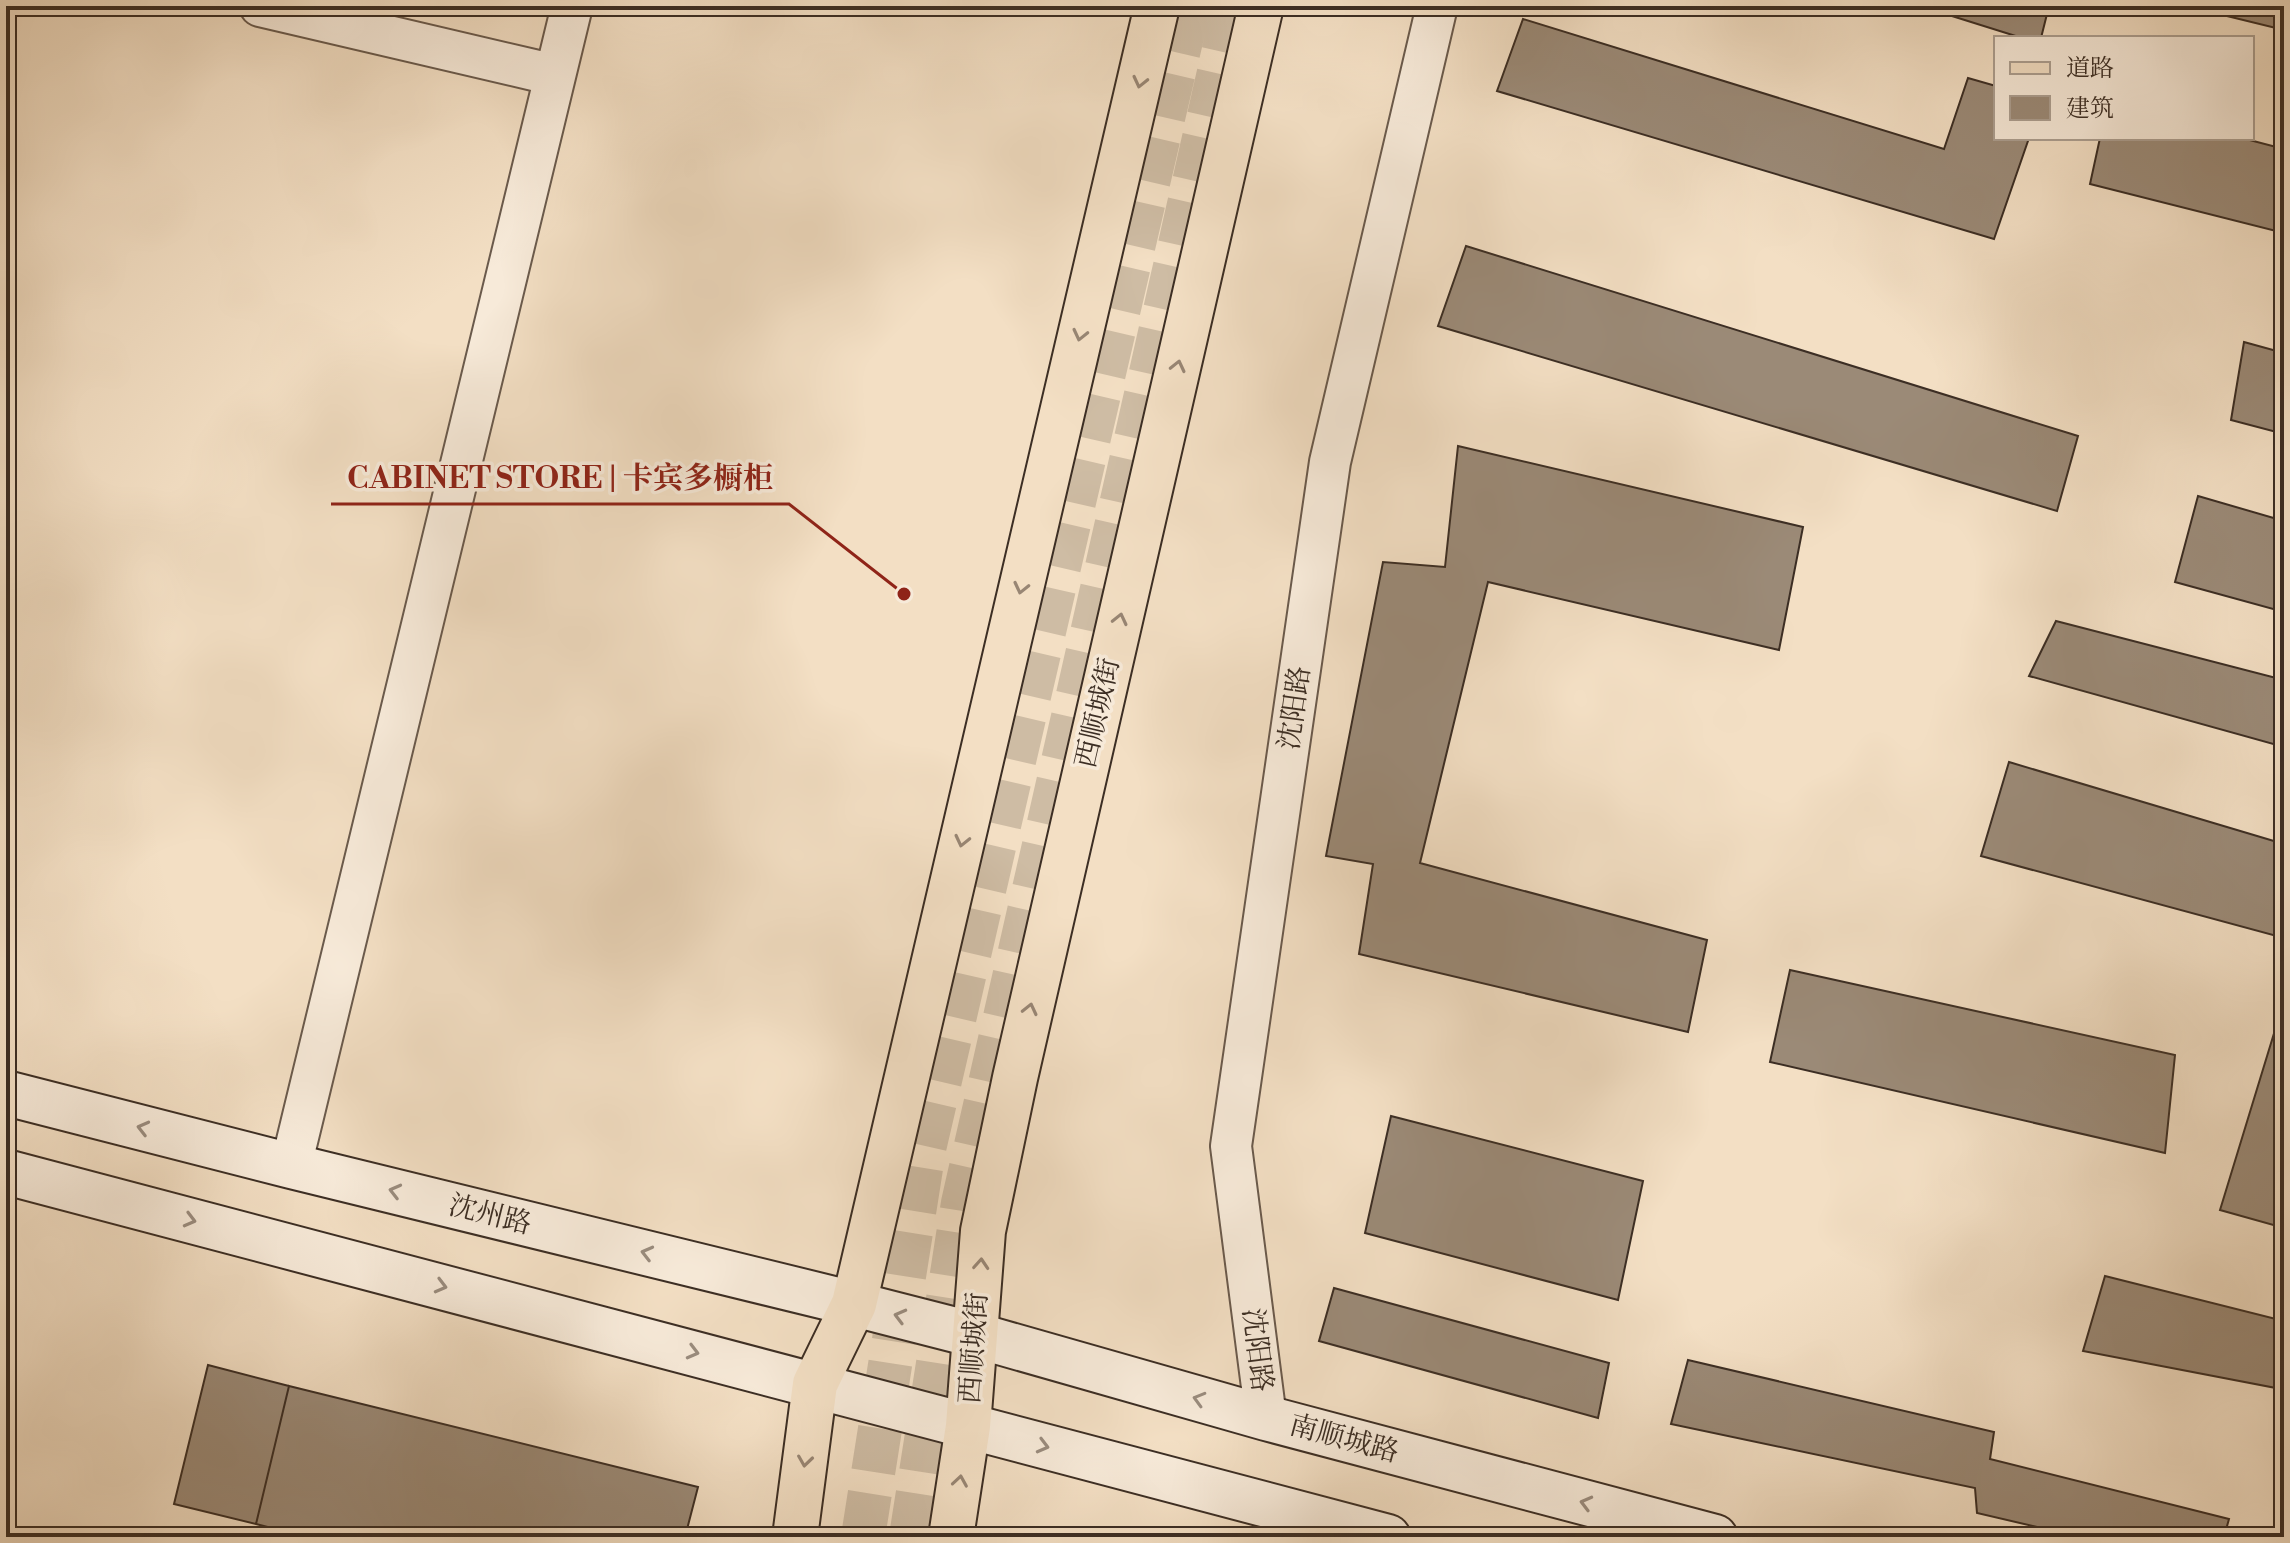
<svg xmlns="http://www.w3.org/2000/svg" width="2290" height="1543" viewBox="0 0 2290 1543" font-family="'Libre Bodoni','Noto Serif SC',serif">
<rect width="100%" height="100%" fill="#f3dfc4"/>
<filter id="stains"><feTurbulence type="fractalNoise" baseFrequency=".0025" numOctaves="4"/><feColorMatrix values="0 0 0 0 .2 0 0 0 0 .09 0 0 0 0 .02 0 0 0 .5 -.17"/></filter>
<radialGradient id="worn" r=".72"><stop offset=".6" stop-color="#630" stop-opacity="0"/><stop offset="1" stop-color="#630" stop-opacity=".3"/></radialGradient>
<!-- building -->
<path fill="#9b8a77" stroke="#3c2e24" stroke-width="2" d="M1920,6h129l-8,32h-19z
M2186,6h98v24z
M1523,19l421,130 24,-71 28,8v52h33l-35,101 -497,-148z
M2100,138h142l42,11v84l-194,-49z
M1466,246l612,190 -21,75 -619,-185z
M2244,342l40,11v81l-53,-14z
M1458,446l345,81 -24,123 -291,-68 -68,281 287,77 -19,92 -329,-78 14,-90 -47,-8 57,-294 62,5z
M2198,496l86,25v91l-109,-30z
M2056,621l228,59v67l-255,-71z
M2009,762l275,82v94l-303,-82z
M1790,970l385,85 -10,98 -395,-91z
M2279,1017l5,2v209l-64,-18z
M1391,1116l252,65 -25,119 -253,-67z
M2105,1276l179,45v35l-8,32 -193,-37z
M1334,1288l275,75 -11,55 -279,-77z
M1688,1360l306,72 -4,27 239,60 -5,18h-144l-103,-24 -2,-25 -304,-64z
M208,1365l81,21 -33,138 -82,-20z
M289,1386l409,101 -13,50h-378l-51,-13z"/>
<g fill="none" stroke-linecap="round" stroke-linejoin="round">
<!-- trunk-tunnel -->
<path stroke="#cebca4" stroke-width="44" stroke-dasharray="44 22" stroke-linecap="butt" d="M863,1537l61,-388 265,-1143
M911,1537l52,-334 271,-1197"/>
<!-- minor casing -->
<g stroke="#6a5a4c" stroke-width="44">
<path id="minor" d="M260,6l295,69
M291,1166l281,-1160
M1266,1418l-35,-272 99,-684 107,-456"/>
</g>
<!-- secondary casing -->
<g stroke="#3c2e24" stroke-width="48">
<path id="secondary" d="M6,1093l285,73 563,138 121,31 291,83 449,119
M6,1172l1382,365"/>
</g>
<!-- primary casing -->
<g stroke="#3c2e24" stroke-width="48">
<path id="primary" d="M795,1537l20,-153 39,-80 303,-1298
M951,1537l17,-111 15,-195 32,-153 246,-1072"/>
</g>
<!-- minor -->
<use href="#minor" stroke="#f7ead9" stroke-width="40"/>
<!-- secondary -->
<use href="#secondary" stroke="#f7ead9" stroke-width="44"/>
<!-- primary -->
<use href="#primary" stroke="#f3dfc4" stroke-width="44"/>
</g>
<!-- one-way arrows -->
<defs><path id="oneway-chevron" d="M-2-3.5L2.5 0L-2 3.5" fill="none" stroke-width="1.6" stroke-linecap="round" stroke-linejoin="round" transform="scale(2)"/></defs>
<g stroke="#988674">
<use href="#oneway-chevron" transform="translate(1140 82) rotate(103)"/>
<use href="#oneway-chevron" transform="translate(1080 335) rotate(103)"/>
<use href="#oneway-chevron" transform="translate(1178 366) rotate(-77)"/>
<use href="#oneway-chevron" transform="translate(1021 588) rotate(103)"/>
<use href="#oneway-chevron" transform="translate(1120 619) rotate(-77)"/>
<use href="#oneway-chevron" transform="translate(962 841) rotate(103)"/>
<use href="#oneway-chevron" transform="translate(1030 1009) rotate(-77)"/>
<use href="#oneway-chevron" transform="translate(981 1264) rotate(-86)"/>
<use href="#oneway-chevron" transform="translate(805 1461) rotate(98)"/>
<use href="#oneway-chevron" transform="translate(960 1481) rotate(-81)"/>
</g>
<g stroke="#9a8c7e">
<use href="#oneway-chevron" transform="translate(143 1128) rotate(-166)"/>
<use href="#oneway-chevron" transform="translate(395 1191) rotate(-166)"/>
<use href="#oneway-chevron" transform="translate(190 1220) rotate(15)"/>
<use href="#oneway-chevron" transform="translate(647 1253) rotate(-166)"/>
<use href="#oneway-chevron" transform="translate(441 1286) rotate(15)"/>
<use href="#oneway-chevron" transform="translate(900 1316) rotate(-165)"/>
<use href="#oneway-chevron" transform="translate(693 1352) rotate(15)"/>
<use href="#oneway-chevron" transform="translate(1199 1399) rotate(-164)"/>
<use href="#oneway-chevron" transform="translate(1043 1446) rotate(15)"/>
<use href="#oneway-chevron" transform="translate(1586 1503) rotate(-165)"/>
</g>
<g text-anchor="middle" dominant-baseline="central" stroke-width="7" stroke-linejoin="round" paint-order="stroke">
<!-- street labels -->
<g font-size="28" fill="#3c2e24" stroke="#f7ead9">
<text transform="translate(1295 708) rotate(-82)">沈阳路</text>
<text transform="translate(1098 713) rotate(-77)">西顺城街</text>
<text transform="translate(490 1215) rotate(14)">沈州路</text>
<text transform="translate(974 1348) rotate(-86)">西顺城街</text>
<text transform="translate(1257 1350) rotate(83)">沈阳路</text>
<text transform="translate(1344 1439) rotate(15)">南顺城路</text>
</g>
</g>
<!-- callouts -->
<path fill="none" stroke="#8f2418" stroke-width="3" d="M904 594L789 504H331"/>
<circle fill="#8f2418" stroke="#f7ead9" stroke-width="3" cx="904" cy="594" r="8"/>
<g font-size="30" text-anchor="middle" font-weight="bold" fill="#8f2418" stroke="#f7ead9" stroke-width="7" stroke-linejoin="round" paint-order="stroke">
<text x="560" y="488">CABINET STORE | 卡宾多橱柜</text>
</g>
<!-- margin -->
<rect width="2290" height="1543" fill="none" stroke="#f3dfc4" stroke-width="32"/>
<rect x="8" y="8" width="2274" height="1527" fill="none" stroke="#3c2e24" stroke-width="4"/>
<rect x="16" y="16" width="2258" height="1511" fill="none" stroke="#3c2e24" stroke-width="2"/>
<!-- legend -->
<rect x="1994" y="36" width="260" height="104" fill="#f7ead9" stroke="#ac9f91" stroke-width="2"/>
<rect x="2010" y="62" width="40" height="12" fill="#f3dfc4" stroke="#ac9f91" stroke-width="2"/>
<text x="2066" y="76" font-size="24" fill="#3c2e24">道路</text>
<rect x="2010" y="96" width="40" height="24" fill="#9b8a77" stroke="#ac9f91" stroke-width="2"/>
<text x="2066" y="116" font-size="24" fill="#3c2e24">建筑</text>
<rect width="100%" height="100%" filter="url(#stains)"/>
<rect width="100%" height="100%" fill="url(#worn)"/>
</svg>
